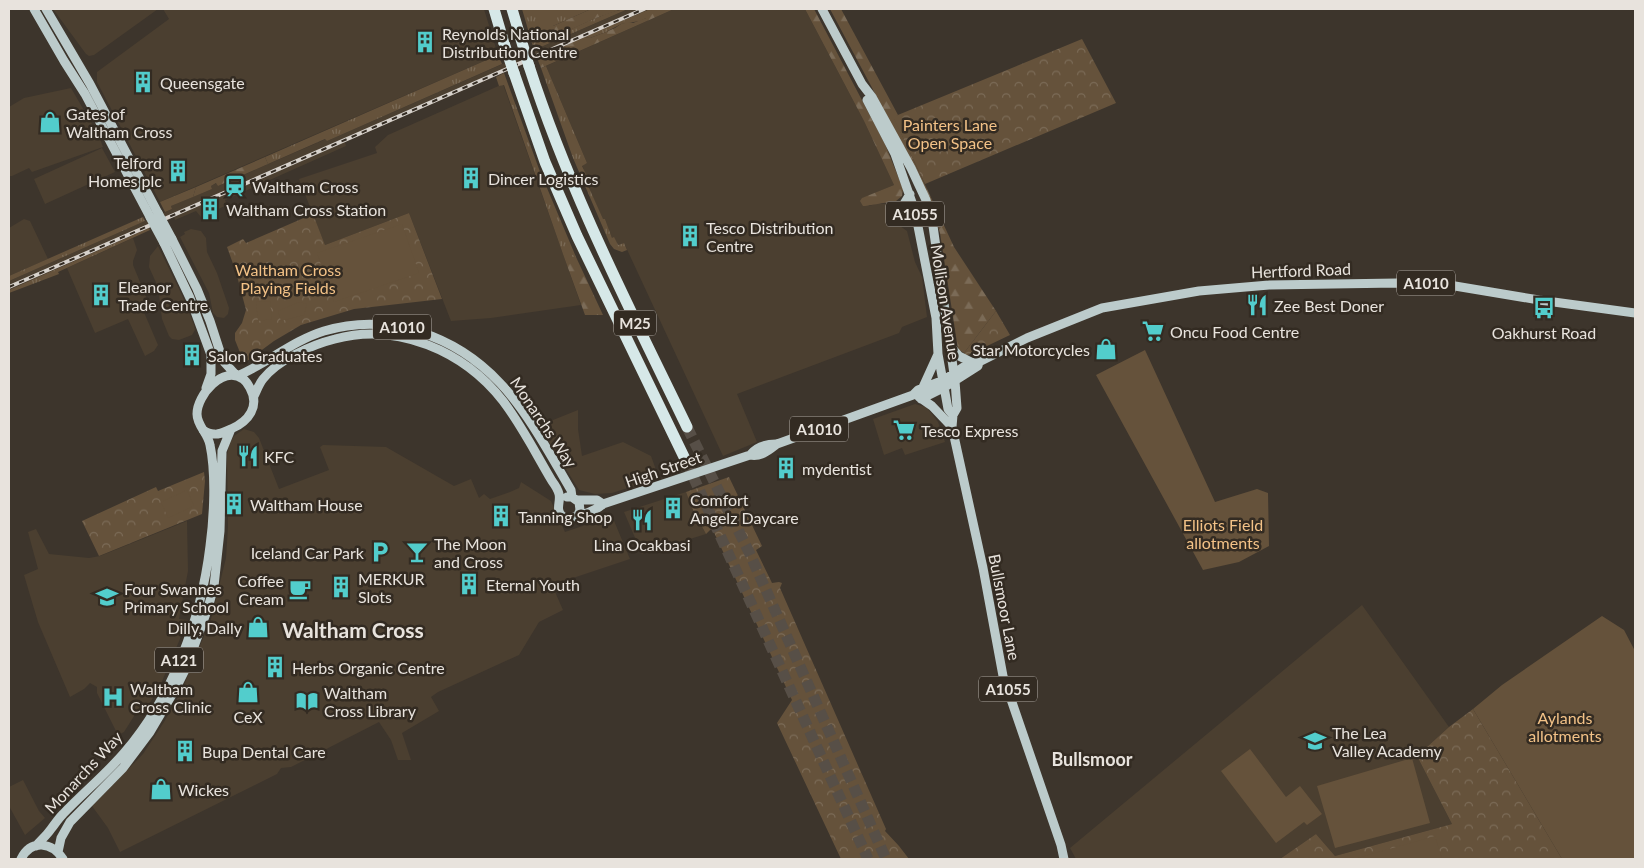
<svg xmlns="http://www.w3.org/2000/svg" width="1644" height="868" viewBox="0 0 1644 868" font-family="Lato,sans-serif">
<defs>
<pattern id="grass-tufts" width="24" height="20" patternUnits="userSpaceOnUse" patternTransform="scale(1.25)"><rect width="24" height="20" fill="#65523b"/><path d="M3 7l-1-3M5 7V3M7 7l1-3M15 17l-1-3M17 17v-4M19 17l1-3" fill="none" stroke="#7b6b57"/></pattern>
<pattern id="forest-firs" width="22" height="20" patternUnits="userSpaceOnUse" patternTransform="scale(1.25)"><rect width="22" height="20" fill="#65523b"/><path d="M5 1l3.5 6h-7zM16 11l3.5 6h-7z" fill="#7b6b57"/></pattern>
<pattern id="park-crowns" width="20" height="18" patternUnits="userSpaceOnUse" patternTransform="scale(1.25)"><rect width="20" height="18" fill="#65523b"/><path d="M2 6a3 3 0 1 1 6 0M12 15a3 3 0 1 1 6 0" fill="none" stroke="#7b6b57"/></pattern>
</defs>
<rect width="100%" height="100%" fill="#3d352c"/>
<!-- built -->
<path fill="#4b3f30" d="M53,9h105l-64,46 -5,1 -3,-2z
M163,9h321l14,46 -338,147 -63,-120v-10l72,-53z
M628,9h22l-305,133 1,4 -121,54 2,5 -26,12 -5,-6 -21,9 -1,-3 -165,73v-9l163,-72 -1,-3 41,-17 -1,-3 6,-3 1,3 108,-47 1,2z
M674,9h131l59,112 30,64 -31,13 6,8 9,-3 3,1 11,-1 8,23 7,5 8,31 7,15 5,40 -25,10 -3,6 -162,61 20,48 -34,14 -99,-213 -6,2 -6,-7 -7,-19 -2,1 -17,-39 2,-1 -6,-15 5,-2 -41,-97z
M503,84l78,221 -90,13 -40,3 -42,-108 -84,32 -26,-66 78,-26 -2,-6 13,-12z
M71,88l28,48 4,11 -71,25 -3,-4 -17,8h-3v-69l15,-9z
M102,148l13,24 -70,32 -11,-25z
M24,219l6,2 18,38 -39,17v-48z
M191,229l10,2 5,7 1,14 10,21 12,35 -1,6 -4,4 -7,-1 -4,-4 -4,-20 -29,-56 5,-3 -1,-2z
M133,238l4,12 -4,11v4l14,34 -4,11 15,35 -4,6 -9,5 -17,-37 -33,14 -28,-65z
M158,246l24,49 12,30 1,5 -3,5 -13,5 -7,-1 -3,-3 -7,-17 -4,-32 -9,-20 1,-11z
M915,404l11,3 6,7 6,8 7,20 -40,13 -3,-7 -18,7 -11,-36z
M578,410v19l4,27 41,-14 28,14 8,22 -47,15 -17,1 -16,-4 -38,-61 2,-5z
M244,429l10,3 5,6 20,51 50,-19 -9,-23 3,-2 63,2 68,39 17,-7 8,19 5,-4 6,5 20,-7 9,-4 2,-6 30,19 14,31 47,-16 18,43 -78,26 11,25 -24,12 -20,33 -81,37 -7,5 8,14 -37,22 9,27h-13l-7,-20 -12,-18 -82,42 -6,3 -10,1 -4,6 -157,78 -12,-24 -16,-22 51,-52 21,-32 17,-30 30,-73 15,-61 2,-31 -1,-71 2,-11 5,-9z
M686,492l6,16 14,26 -64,20 -18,-42z
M187,521l1,50 -9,48 9,1 -28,66 -18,30 -6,-3 -12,19 -6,3 -21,-42v-6l-7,-4 -6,6 -14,8 -32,-75 -14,-47 14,-6 -10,-37 8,-3 13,25 40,4 11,-2z
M1362,605l87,122 -32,29 35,68 -117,32 -19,-22 -36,25h-204l-6,-11z
M23,780l16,31 6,7 -20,17 -16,-29v-19z"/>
<!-- grass -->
<path fill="url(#grass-tufts)" d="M522,9h69l-38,17 -3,13c18,-8 60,-30 78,-30l-94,41z
M650,9h3l-7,9 -6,3 -19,3 -15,8 -16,6 -6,-1z
M498,55l4,9 -175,77 -2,-2 -57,25 -3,-7z
M546,66l41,97 -5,3 7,14 -3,1 17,38h2l7,19 2,-1 4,8 6,-2 3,7 -5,2 -8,-3 -4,-5 -37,-86 -32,-90z
M504,73l35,96 37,88h-12l-60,-172 -5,1 -3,-9z
M196,187l-3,10 -22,9 1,3 -7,3 -5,-10z
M143,217l2,4 -136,60v-5z
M149,228l1,2 -92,42 1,2 -50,19v-3z"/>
<!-- forest -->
<path fill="url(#forest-firs)" d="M591,9h31l-26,9 -46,21 -5,-4 -1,-9h9z
M653,9h21l-133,59 -4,-10 47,-21 6,1 16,-6 9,-4 6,-4 8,-2 4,1 13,-5 -1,-3z
M805,9h9l71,135 18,45 -1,7 -6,5 -31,5h-2l-3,-5 2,-3 32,-13 -30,-64z
M830,9h11l57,106 -4,3 60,129 42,64 -32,42 -6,-4 -18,-116 -8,-26 -39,-80z
M265,157l3,7 -50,22 -2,-3 -5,3 1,3 -19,8 3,-10z
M564,257h12l27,58h-18z"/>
<!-- park -->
<path fill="url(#park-crowns)" d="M1082,39l34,64 -191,81 -32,-67z
M409,213l33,86 -88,10 -53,16 -27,16 -27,20 -4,-1 -8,-20v-7l7,-10 4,-13 -10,-38 -9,-25 16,-8 3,4 67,-29 12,31z
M996,311l14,24 -44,21 -2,-3z
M204,472l1,9 -3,33 -103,42 -17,-35 74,-34 2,4z
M729,477l33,69 -6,4 16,33 7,-1 3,1 -2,5 106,241 -1,2 14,15 10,13h-68l-64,-136 15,-23 -80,-172 -6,6 -14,-26 -6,-16z
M1473,709l89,150h-282l36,-25 19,22 117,-32 -35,-68 32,-29z"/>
<!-- garden -->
<path fill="#65523b" d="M402,224l17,49 -85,29 -17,-49z
M270,301l2,18 -14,2 -2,-19z
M299,302l8,2 -3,11 -23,6 -3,-10z
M1145,350l70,152 42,-13 11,4 1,53 -30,16 -36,8 -107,-195z
M187,490l7,16 -26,12 -7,-16z
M1602,616l22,14 11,21v208h-73l-89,-150 29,-24z
M1250,749l36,48 14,-11 22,28 -15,11 -3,-3 -28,21 -55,-72z
M1412,758l18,65 -95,25 -18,-62z
M1435,836l7,23h-88z"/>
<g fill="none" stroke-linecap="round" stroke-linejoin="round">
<!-- motorway-tunnel -->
<path stroke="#574f47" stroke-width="11" stroke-dasharray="11 5.5" stroke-linecap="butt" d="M687,427l62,125 137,307
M686,461l182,398"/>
<!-- primary -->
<path stroke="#bccbcb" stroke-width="9" d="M34,9l30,52 21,33 65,123
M46,9l44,75 68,129
M822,9l40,75 10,13 39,71 15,32 7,26 22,155 2,27 -4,7 -1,12 31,141 20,108 58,169 3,14
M867,100l28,54 20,57 21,107 2,36 10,55 5,6
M902,207l8,-13
M172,239l25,50 13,32 13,40 14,15
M164,243l26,55 21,57v19l-5,14
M951,347l8,9 12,6
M237,376c31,-13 55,-35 87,-45 64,-19 131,4 176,52 27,28 51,73 71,107l1,7
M923,387l15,-33
M254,396c3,-6 5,-12 9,-17 15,-19 48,-34 72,-40 62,-17 129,12 168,62 19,25 33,53 49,80 3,4 6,9 7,13 2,8 -4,15 3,22 7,6 35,-6 41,-12l147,-49c11,2 18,-4 27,-11l136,-49 5,-5 26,-10 27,-18h8
M919,397l13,9 20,21
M921,399l24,-12 33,-21 1,-4 48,-24 75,-30 97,-17 70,-6 128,-2 52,2 90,15 96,13
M750,455c7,-9 16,-11 26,-11
M567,497h5l7,5 1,8 -2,5
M577,500h20l6,4
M36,846c5,-6 11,-11 15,-17 4,-5 7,-10 12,-15 20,-21 42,-39 61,-61 49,-57 77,-133 86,-207 4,-29 6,-73 0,-101 -2,-12 -13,-19 -13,-31 0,-19 26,-49 46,-35 3,2 5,5 7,9 10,18 -1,33 -19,41 -5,2 -11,6 -17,5 -4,0 -8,-2 -11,-4
M58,852l3,-14 9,-16 53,-54 27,-36 26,-44 11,-22 21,-58 6,-22 6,-55 2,-80 9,-22
M21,859c10,-20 31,-17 42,0"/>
<!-- motorway -->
<path stroke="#d6e8e8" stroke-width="11" d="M494,9l10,34
M512,9l8,27
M529,66c41,127 100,241 158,361
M514,73l31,89 32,74 109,225"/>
<!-- rail casing -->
<g stroke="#d6d1cb" stroke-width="4">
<path id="rail" d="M9,287l635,-278"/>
</g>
<!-- rail -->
<use href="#rail" stroke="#332b22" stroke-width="2" stroke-dasharray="5.5" stroke-linecap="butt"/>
<!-- primary-bridge -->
<path stroke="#bccbcb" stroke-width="9" d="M158,213l14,26
M150,217l14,26"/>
<!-- motorway-bridge -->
<path stroke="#d6e8e8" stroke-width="11" d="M520,36l9,30
M504,43l10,30"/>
</g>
<!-- icons -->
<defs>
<g id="building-bare" transform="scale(1.725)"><path d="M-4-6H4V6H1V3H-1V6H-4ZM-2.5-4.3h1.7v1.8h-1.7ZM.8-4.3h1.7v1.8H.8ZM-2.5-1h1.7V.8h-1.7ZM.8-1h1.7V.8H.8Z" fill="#52cdcc" stroke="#332b22" stroke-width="2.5" paint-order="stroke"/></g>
<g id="shop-bare" transform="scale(1.725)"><path d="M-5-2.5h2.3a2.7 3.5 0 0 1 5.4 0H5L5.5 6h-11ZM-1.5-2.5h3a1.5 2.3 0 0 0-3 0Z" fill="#52cdcc" stroke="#332b22" stroke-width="2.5" paint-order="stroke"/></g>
<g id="station-bare" transform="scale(1.725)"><path d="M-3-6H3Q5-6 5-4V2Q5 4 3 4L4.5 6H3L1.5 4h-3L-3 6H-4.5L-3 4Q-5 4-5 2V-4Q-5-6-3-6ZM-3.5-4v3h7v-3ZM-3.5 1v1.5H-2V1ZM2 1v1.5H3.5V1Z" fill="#52cdcc" stroke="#332b22" stroke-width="2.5" paint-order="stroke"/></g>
<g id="restaurant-bare" transform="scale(1.725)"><path d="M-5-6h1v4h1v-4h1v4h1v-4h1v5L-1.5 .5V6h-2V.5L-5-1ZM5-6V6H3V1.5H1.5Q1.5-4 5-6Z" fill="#52cdcc" stroke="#332b22" stroke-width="2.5" paint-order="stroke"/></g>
<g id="bus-bare" transform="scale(1.725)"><path d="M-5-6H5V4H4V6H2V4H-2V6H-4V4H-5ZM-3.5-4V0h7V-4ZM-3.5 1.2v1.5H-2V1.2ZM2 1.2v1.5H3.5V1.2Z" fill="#52cdcc" stroke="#332b22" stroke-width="2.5" paint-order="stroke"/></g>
<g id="supermarket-bare" transform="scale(1.725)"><path d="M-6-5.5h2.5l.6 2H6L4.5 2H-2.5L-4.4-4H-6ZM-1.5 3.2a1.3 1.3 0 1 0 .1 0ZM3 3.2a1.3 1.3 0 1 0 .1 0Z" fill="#52cdcc" stroke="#332b22" stroke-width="2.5" paint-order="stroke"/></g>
<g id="parking-bare" transform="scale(1.725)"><path d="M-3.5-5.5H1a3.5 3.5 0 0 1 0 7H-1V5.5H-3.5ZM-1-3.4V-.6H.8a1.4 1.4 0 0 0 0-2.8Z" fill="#52cdcc" stroke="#332b22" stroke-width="2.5" paint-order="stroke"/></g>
<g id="bar-bare" transform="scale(1.725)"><path d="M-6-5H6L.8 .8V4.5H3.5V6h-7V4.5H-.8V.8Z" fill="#52cdcc" stroke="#332b22" stroke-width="2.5" paint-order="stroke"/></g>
<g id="cafe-bare" transform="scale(1.725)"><path d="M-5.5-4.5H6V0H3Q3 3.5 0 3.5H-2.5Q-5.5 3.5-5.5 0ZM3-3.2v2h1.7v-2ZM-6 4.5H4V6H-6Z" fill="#52cdcc" stroke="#332b22" stroke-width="2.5" paint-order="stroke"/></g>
<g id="school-bare" transform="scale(1.725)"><path d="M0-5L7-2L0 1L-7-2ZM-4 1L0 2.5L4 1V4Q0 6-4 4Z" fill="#52cdcc" stroke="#332b22" stroke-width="2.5" paint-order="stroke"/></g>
<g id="hospital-bare" transform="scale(1.725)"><path d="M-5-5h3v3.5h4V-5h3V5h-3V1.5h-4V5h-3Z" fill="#52cdcc" stroke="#332b22" stroke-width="2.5" paint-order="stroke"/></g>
<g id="library-bare" transform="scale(1.725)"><path d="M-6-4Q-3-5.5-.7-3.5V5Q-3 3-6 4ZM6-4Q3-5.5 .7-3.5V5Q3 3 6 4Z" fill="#52cdcc" stroke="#332b22" stroke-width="2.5" paint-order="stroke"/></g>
</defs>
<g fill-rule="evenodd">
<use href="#building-bare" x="425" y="42"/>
<use href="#building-bare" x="143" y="82"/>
<use href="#shop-bare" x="50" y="122"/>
<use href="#building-bare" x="178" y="171"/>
<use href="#building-bare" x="471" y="178"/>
<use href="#station-bare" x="235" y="186"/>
<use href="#building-bare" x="210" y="209"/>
<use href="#building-bare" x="690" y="236"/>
<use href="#building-bare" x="101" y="295"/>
<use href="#restaurant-bare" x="1257" y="305"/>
<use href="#bus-bare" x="1544" y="308"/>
<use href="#supermarket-bare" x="1153" y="331"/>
<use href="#shop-bare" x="1106" y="349"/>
<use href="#building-bare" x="192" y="355"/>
<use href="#supermarket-bare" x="904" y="430"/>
<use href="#restaurant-bare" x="248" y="456"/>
<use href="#building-bare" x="786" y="468"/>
<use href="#building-bare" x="234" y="504"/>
<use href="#building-bare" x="673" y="508"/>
<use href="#building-bare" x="501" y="516"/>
<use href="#restaurant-bare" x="642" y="520"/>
<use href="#parking-bare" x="380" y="552"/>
<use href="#bar-bare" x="417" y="552"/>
<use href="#building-bare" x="469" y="584"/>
<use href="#building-bare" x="341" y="587"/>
<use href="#cafe-bare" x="300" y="589"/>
<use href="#school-bare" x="107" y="597"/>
<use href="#shop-bare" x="258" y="627"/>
<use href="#building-bare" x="275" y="667"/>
<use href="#shop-bare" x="248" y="692"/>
<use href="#hospital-bare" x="113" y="697"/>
<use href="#library-bare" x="307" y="701"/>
<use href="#school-bare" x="1315" y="741"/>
<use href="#building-bare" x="185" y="751"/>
<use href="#shop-bare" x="161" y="789"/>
</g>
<g text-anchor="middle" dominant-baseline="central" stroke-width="5" stroke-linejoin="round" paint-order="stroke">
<!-- shield labels -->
<g fill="#332b22" stroke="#b2aca5" stroke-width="1">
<rect x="886" y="201.5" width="58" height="25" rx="4"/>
<rect x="1397" y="270.5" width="58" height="25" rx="4"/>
<rect x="614" y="310.5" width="42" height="25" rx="4"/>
<rect x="373" y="314.5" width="58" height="25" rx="4"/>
<rect x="790" y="416.5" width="58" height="25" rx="4"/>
<rect x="155" y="647.5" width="48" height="25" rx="4"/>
<rect x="979" y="676.5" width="58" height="25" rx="4"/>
</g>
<g font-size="15" font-weight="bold" fill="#e8e3dd">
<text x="915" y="214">A1055</text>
<text x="1426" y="283">A1010</text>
<text x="635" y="323">M25</text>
<text x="402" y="327">A1010</text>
<text x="819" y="429">A1010</text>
<text x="179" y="660">A121</text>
<text x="1008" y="689">A1055</text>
</g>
<!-- poi labels -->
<g font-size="16" fill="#e8e3dd" stroke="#332b22" text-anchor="start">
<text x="442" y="33">Reynolds National<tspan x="442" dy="18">Distribution Centre</tspan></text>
<text x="160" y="82">Queensgate</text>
<text x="66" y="113">Gates of<tspan x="66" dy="18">Waltham Cross</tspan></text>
<text x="162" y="162" text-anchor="end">Telford<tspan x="162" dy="18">Homes plc</tspan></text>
<text x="488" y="178">Dincer Logistics</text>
<text x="252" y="186">Waltham Cross</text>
<text x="226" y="209">Waltham Cross Station</text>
<text x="706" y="227">Tesco Distribution<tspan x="706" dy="18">Centre</tspan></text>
<text x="118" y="286">Eleanor<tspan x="118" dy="18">Trade Centre</tspan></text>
<text x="1274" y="305">Zee Best Doner</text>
<text x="1170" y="331">Oncu Food Centre</text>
<text x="1544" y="332" text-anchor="middle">Oakhurst Road</text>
<text x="1090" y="349" text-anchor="end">Star Motorcycles</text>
<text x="208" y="355">Salon Graduates</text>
<text x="921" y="430">Tesco Express</text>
<text x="264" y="456">KFC</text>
<text x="802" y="468">mydentist</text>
<text x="690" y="499">Comfort<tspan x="690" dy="18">Angelz Daycare</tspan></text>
<text x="250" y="504">Waltham House</text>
<text x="518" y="516">Tanning Shop</text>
<text x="434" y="543">The Moon<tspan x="434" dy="18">and Cross</tspan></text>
<text x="642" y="544" text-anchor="middle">Lina Ocakbasi</text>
<text x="364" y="552" text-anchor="end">Iceland Car Park</text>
<text x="358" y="578">MERKUR<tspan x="358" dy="18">Slots</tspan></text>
<text x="284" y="580" text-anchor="end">Coffee<tspan x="284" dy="18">Cream</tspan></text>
<text x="486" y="584">Eternal Youth</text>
<text x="124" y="588">Four Swannes<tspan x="124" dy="18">Primary School</tspan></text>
<text x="242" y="627" text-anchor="end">Dilly, Dally</text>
<text x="292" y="667">Herbs Organic Centre</text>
<text x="130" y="688">Waltham<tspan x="130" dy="18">Cross Clinic</tspan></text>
<text x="324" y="692">Waltham<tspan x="324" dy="18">Cross Library</tspan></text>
<text x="248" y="716" text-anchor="middle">CeX</text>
<text x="1332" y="732">The Lea<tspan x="1332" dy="18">Valley Academy</tspan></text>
<text x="202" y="751">Bupa Dental Care</text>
<text x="178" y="789">Wickes</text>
</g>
<!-- park labels -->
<g font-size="16" fill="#f3c287" stroke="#332b22">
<text x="950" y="124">Painters Lane<tspan x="950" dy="18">Open Space</tspan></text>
<text x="288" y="269">Waltham Cross<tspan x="288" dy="18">Playing Fields</tspan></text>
<text x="1223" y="524">Elliots Field<tspan x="1223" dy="18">allotments</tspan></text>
<text x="1565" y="717">Aylands<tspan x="1565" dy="18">allotments</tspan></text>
</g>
<!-- street labels -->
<g font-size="16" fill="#e8e3dd" stroke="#332b22">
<text transform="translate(1301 270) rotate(-2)">Hertford Road</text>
<text transform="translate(946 302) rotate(81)">Mollison Avenue</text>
<text transform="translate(544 422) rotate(56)">Monarchs Way</text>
<text transform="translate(663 469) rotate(-19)">High Street</text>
<text transform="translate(1005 607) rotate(79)">Bullsmoor Lane</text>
<text transform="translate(83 772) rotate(-47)">Monarchs Way</text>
</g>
<!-- neighbourhood labels -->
<g font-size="18" font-weight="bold" fill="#e8e3dd" stroke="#332b22">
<text x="1092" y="759">Bullsmoor</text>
</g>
<!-- district labels -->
<g font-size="21" font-weight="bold" fill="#e8e3dd" stroke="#332b22">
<text x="353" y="629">Waltham Cross</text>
</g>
</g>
<!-- border -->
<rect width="1644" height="868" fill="none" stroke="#e8e3dd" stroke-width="20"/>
</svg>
